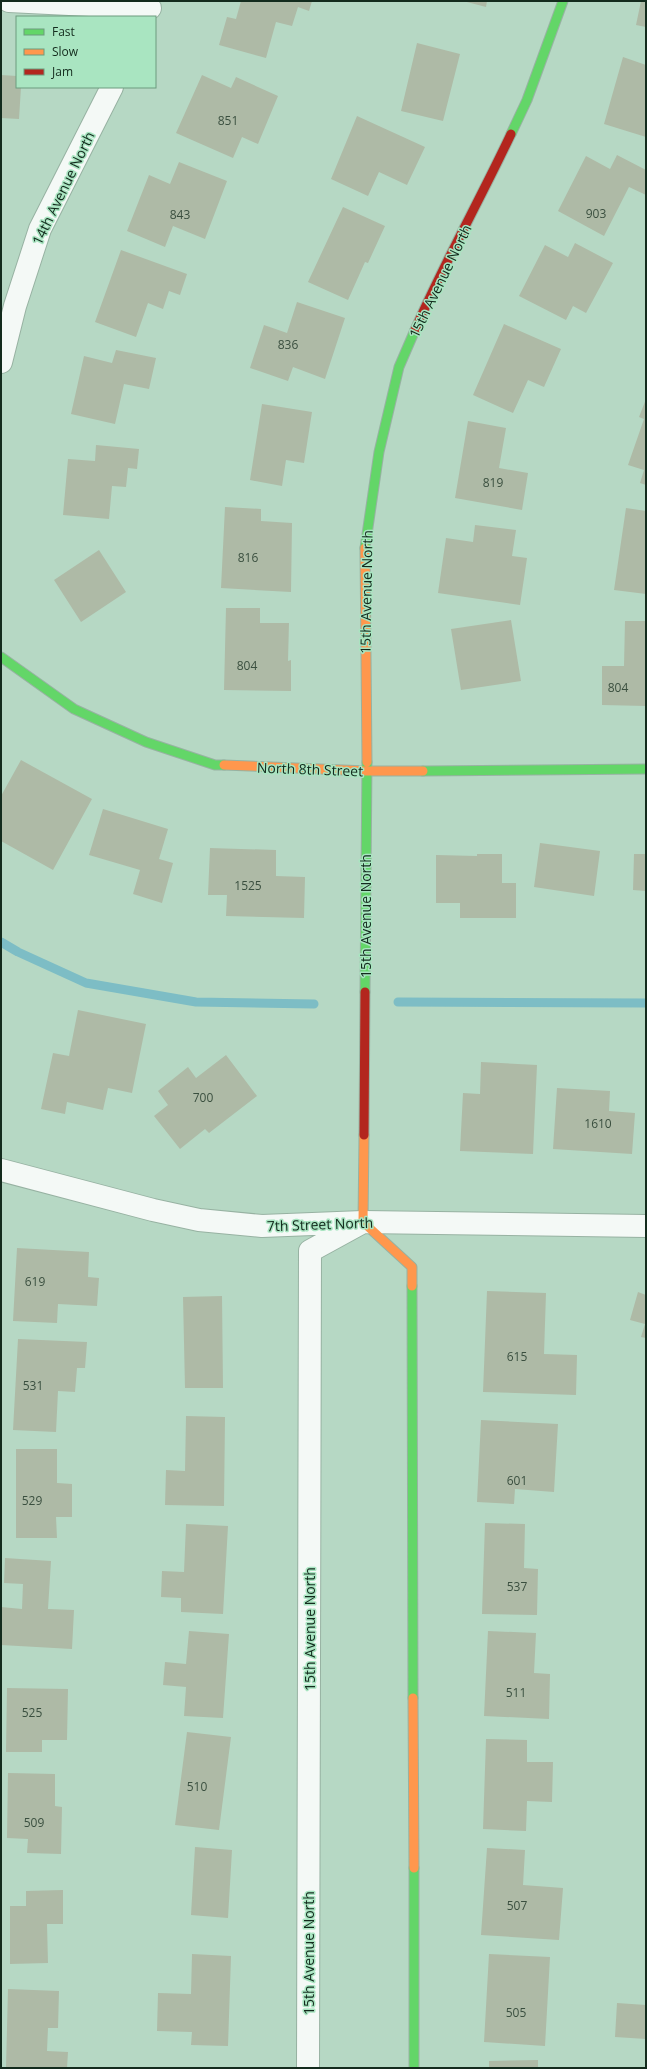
<svg xmlns="http://www.w3.org/2000/svg" width="647" height="2069" viewBox="0 0 647 2069" font-family="'Open Sans',sans-serif">
<rect width="100%" height="100%" fill="#b6d8c4"/>
<g fill="none" stroke-linecap="round" stroke-linejoin="round">
<!-- stream -->
<path stroke="#7dbdc5" stroke-width="9" d="M1,942l17,10 68,31 110,19 118,2
M398,1002l248,1"/>
</g>
<!-- building -->
<path fill="#aebaa6" d="M241,1h71l-3,10 -11,-4 -6,19 -16,-4 -10,36 -47,-13 8,-28 9,2z
M463,1h24l-1,6z
M641,1h5v26l-10,-2z
M417,43l43,11 -17,67 -42,-10z
M623,57l23,8v72l-42,-13z
M1,75l16,1v11h4l-2,32 -18,-1z
M202,75l29,13 5,-11 42,19 -20,48 -16,-7 -9,21 -57,-25z
M357,116l68,31 -18,38 -28,-13 -11,24 -37,-17z
M617,155l29,15v25l-17,-8 -25,49 -46,-25 28,-55 24,13z
M179,162l48,19 -22,58 -32,-13 -8,21 -38,-16 22,-56 21,9z
M343,207l42,19 -17,37 -3,-1 -17,38 -40,-18z
M575,243l38,20 -27,50 -13,-7 -7,14 -47,-24 26,-51 23,12z
M121,250l66,24 -7,21 -11,-4 -6,18 -15,-6 -12,34 -41,-15z
M297,302l48,16 -20,61 -32,-12 -5,14 -38,-13 14,-43 23,8z
M504,324l57,25 -17,38 -16,-7 -15,33 -40,-18z
M116,350l40,8 -7,31 -25,-5 -9,40 -44,-10 13,-58 28,7z
M646,399v86l-6,-2 4,-13 -16,-5 16,-46 -5,-2z
M262,404l50,8 -8,51 -18,-3 -4,26 -32,-6z
M468,421l38,7 -7,40 29,5 -6,37 -67,-12z
M96,445l43,4 -2,20 -9,-1 -2,19 -14,-1 -3,33 -46,-4 5,-56 27,2z
M225,507l36,2v12l31,2 -1,69 -70,-4z
M626,508l20,3v83l-32,-4z
M475,525l41,5 -4,26 15,2 -7,47 -82,-12 8,-55 27,4z
M99,550l27,42 -45,30 -27,-42z
M226,608h34v15h29l-1,38 3,-1v31l-67,-1z
M511,620l10,61 -60,9 -10,-61z
M625,621h21v85l-44,-1v-39h22z
M21,760l71,39 -39,71 -52,-29v-45z
M103,809l65,20 -9,30 14,4 -11,40 -29,-9 7,-24 -51,-15z
M540,843l60,8 -6,45 -60,-9z
M210,848l66,2v26l29,1 -1,41 -78,-2 1,-21h-19z
M477,854h25v29h14v35h-56v-15h-24v-48l41,1z
M634,854h12v37l-13,-1z
M78,1010l68,14 -14,69 -24,-5 -5,22 -36,-8 -2,12 -24,-5 12,-56 16,3z
M226,1055l31,41 -48,37 -4,-4 -25,20 -26,-33 14,-11 -10,-14 30,-24 8,11z
M481,1062l56,3 -4,89 -73,-3 3,-58 17,1z
M557,1088l53,3 -1,20 26,2 -3,41 -79,-5z
M17,1248l72,4 -1,25 11,1 -2,28 -39,-2 -1,19 -44,-2z
M487,1291l59,2 -2,61 33,1 -1,40 -93,-3z
M638,1292l8,3v43l-5,-1 4,-13 -15,-4z
M222,1296l1,92h-38l-2,-91z
M18,1339l69,3 -2,26h-8l-2,24 -17,-1 -2,41 -43,-2z
M186,1416l39,1 -1,89 -59,-1 1,-35 19,1z
M481,1420l77,4 -4,68 -39,-3 -1,15 -37,-2z
M16,1449h41v34l15,1v33h-16l1,21h-41z
M485,1523l40,1 -1,44 14,1 -1,46 -55,-1z
M186,1524l42,2 -5,88 -42,-2v-14l-20,-1 1,-26 22,1z
M5,1558l46,3 -3,48 26,1 -2,39 -71,-4v-38l21,2 1,-25 -19,-1z
M189,1631l40,3 -6,84 -39,-2 2,-29 -23,-2 2,-23 21,2z
M488,1631l48,2 -2,40 16,1 -1,45 -65,-3z
M7,1688l61,1 -1,51h-25v12h-36z
M187,1732l44,5 -12,93 -44,-5z
M486,1739l41,1v22h26l-1,40 -25,-1 -1,30 -43,-2z
M8,1773l47,1v32l7,1 -1,47 -34,-1 1,-14 -21,-1z
M195,1847l37,3 -4,68 -37,-3z
M487,1848l38,2 -2,35 40,3 -4,52 -78,-5z
M63,1890v34h-16l1,39 -38,1v-58h16v-15z
M192,1954l39,2 -3,90 -37,-1 1,-13 -35,-1 1,-38 33,1z
M489,1954l61,3 -5,89 -61,-4z
M8,1989l51,2 -1,37h-10l-1,23 21,1 -1,16h-61z
M617,2003l29,2v34l-31,-2z
M538,2060v8h-49v-7z"/>
<g fill="none" stroke-linecap="round" stroke-linejoin="round">
<!-- street casing -->
<g stroke="#97b2a2" stroke-width="24">
<path id="street" d="M9,1l141,7
M1,362l14,-56 25,-77 72,-142
M1,1170l152,40 46,10 63,6 101,-4 283,4
M308,2068l2,-817 53,-29"/>
</g>
<!-- fast casing -->
<g stroke="#97b2a2" stroke-width="11">
<path id="fast" d="M511,134l16,-34 36,-99
M365,548l14,-96 20,-85 16,-37
M1,657l73,52 72,33 69,23h9
M423,771l223,-2
M365,992l2,-230
M412,1286l1,412
M414,1868v200"/>
</g>
<!-- slow casing -->
<g stroke="#97b2a2" stroke-width="11">
<path id="slow" d="M365,548l2,214
M224,765l143,6h56
M364,1135l-1,87 49,45v19
M413,1698l1,170"/>
</g>
<!-- jam casing -->
<g stroke="#97b2a2" stroke-width="11">
<path id="jam" d="M415,330c29,-67 65,-130 96,-196
M364,1135l1,-143"/>
</g>
<!-- street -->
<use href="#street" stroke="#f4f9f6" stroke-width="22"/>
<!-- fast -->
<use href="#fast" stroke="#63d668" stroke-width="9"/>
<!-- slow -->
<use href="#slow" stroke="#ff974d" stroke-width="9"/>
<!-- jam -->
<use href="#jam" stroke="#b3261e" stroke-width="9"/>
</g>
<g text-anchor="middle" dominant-baseline="central" stroke-width="3" stroke-linejoin="round" paint-order="stroke">
<!-- number labels -->
<g font-size="12" fill="#3a4f3f">
<text x="228" y="120">851</text>
<text x="596" y="213">903</text>
<text x="180" y="214">843</text>
<text x="288" y="344">836</text>
<text x="493" y="482">819</text>
<text x="248" y="557">816</text>
<text x="247" y="665">804</text>
<text x="618" y="687">804</text>
<text x="248" y="885">1525</text>
<text x="203" y="1097">700</text>
<text x="598" y="1123">1610</text>
<text x="35" y="1281">619</text>
<text x="517" y="1356">615</text>
<text x="33" y="1385">531</text>
<text x="517" y="1480">601</text>
<text x="32" y="1500">529</text>
<text x="517" y="1586">537</text>
<text x="516" y="1692">511</text>
<text x="32" y="1712">525</text>
<text x="197" y="1786">510</text>
<text x="34" y="1822">509</text>
<text x="517" y="1905">507</text>
<text x="516" y="2012">505</text>
</g>
<!-- street labels -->
<g font-size="14" fill="#132b1d" stroke="#a9e5c1">
<text transform="translate(63 188) rotate(-64)">14th Avenue North</text>
<text transform="translate(440 281) rotate(-64)">15th Avenue North</text>
<text transform="translate(366 592) rotate(-89)">15th Avenue North</text>
<text transform="translate(310 769) rotate(2)">North 8th Street</text>
<text transform="translate(365 916) rotate(-90)">15th Avenue North</text>
<text transform="translate(320 1224) rotate(-2)">7th Street North</text>
<text transform="translate(309 1629) rotate(-90)">15th Avenue North</text>
<text transform="translate(308 1953) rotate(-90)">15th Avenue North</text>
</g>
</g>
<!-- border -->
<rect width="647" height="2069" fill="none" stroke="#132b1d" stroke-width="4"/>
<!-- legend -->
<rect x="16" y="16" width="140" height="72" fill="#a9e5c1" stroke="#6d9b7f"/>
<rect x="24" y="29" width="20" height="6" fill="#63d668" stroke="#6d9b7f"/>
<text x="52" y="36" font-size="12" fill="#132b1d">Fast</text>
<rect x="24" y="49" width="20" height="6" fill="#ff974d" stroke="#6d9b7f"/>
<text x="52" y="56" font-size="12" fill="#132b1d">Slow</text>
<rect x="24" y="69" width="20" height="6" fill="#b3261e" stroke="#6d9b7f"/>
<text x="52" y="76" font-size="12" fill="#132b1d">Jam</text>
</svg>
